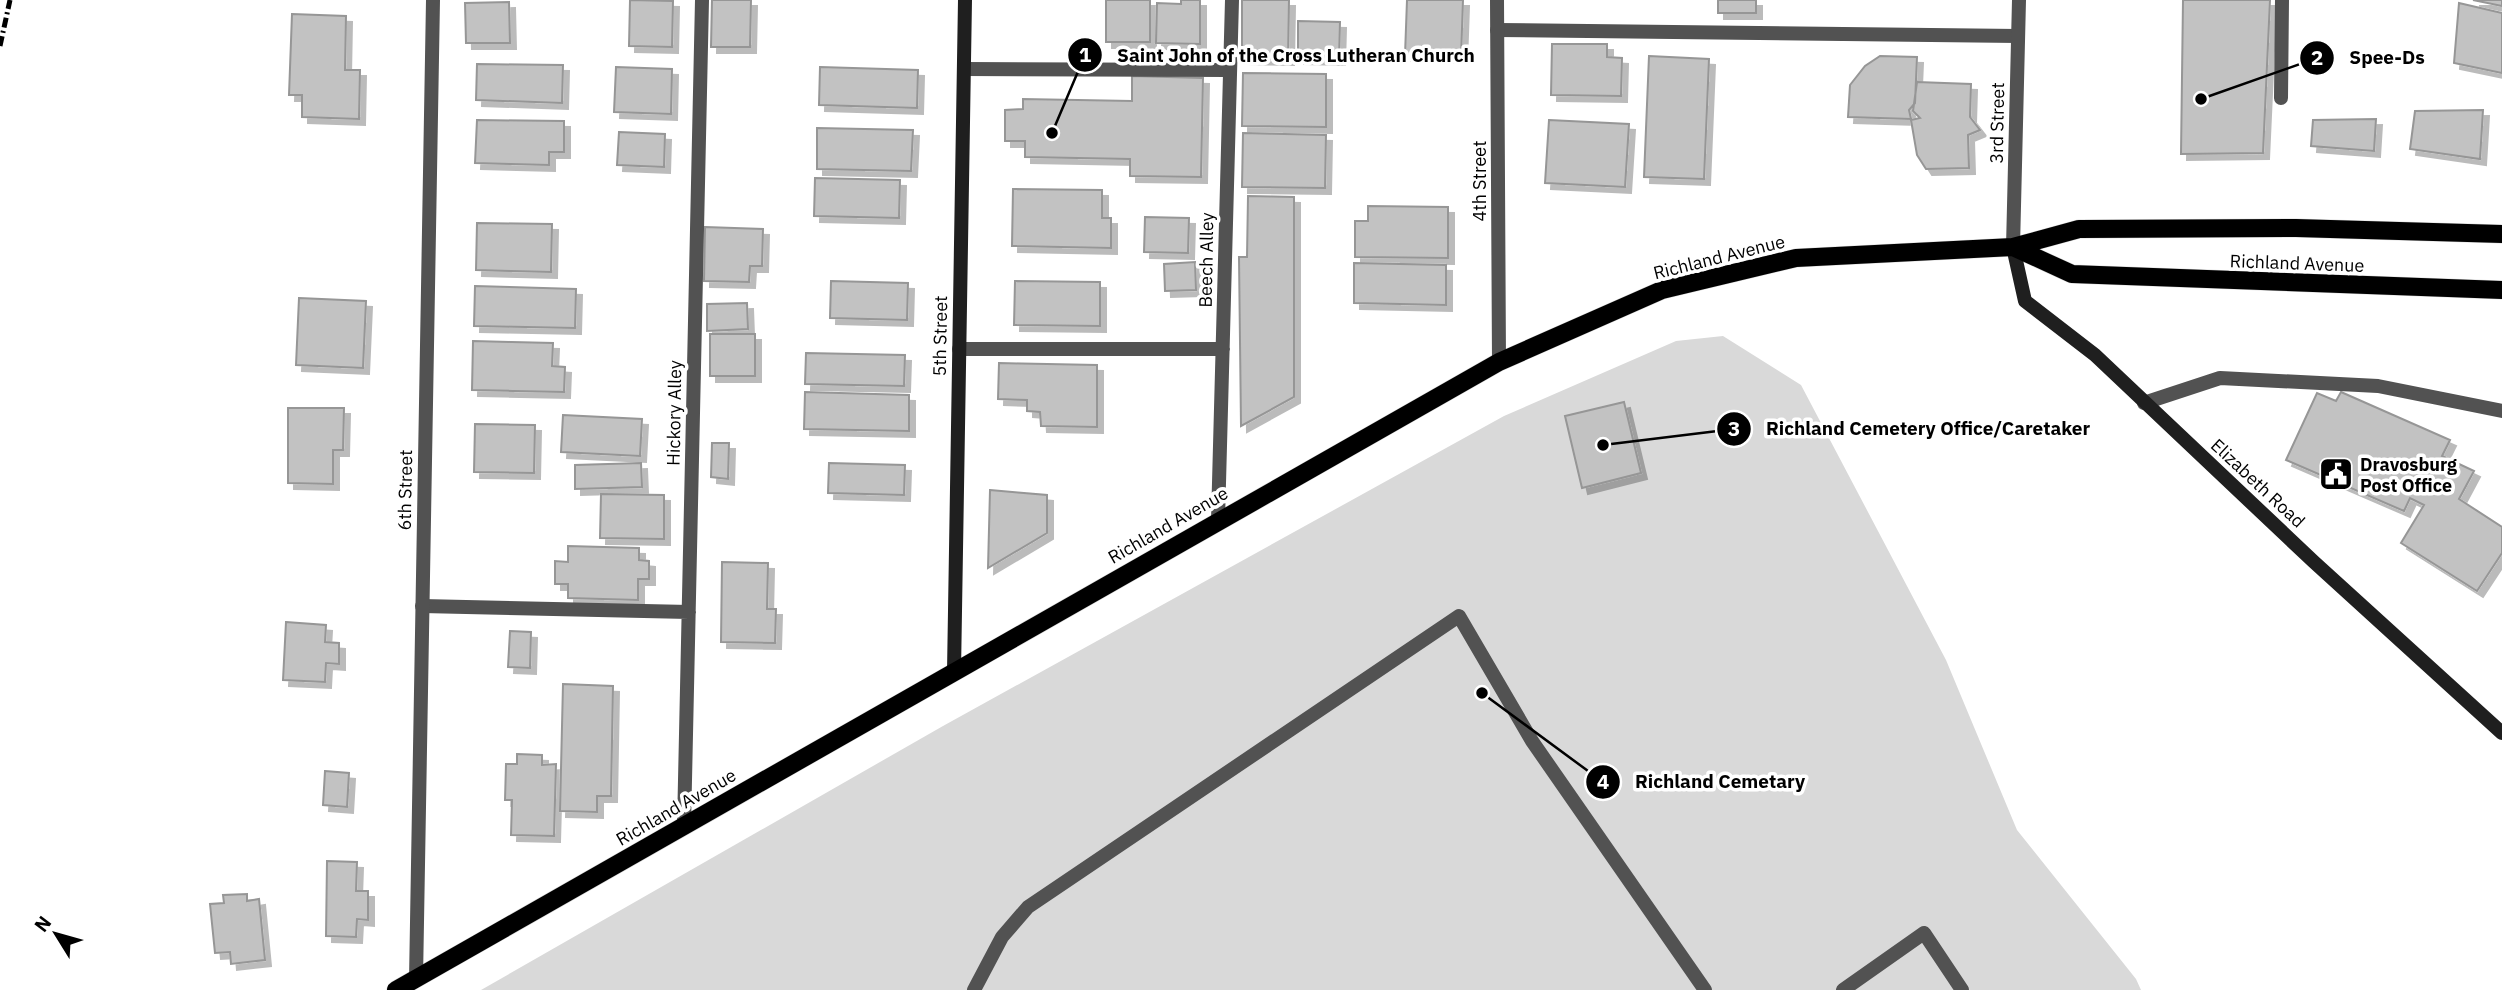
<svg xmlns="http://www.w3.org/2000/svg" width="2502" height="990" viewBox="0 0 2502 990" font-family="'IBM Plex Sans',sans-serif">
<defs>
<filter id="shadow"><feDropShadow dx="6" dy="6" stdDeviation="0" flood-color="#0004"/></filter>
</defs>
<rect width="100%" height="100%" fill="#fff"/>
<!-- green -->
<path fill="#d9d9d9" d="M1723,336l78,49 145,275 71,170 119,149 5,11h-1660l462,-264 561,-310 172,-75z"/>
<!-- building -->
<path fill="#c2c2c2" stroke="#969696" stroke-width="2" filter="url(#shadow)" d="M630,0l43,1 -1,46 -43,-1z
M712,0h39l-1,47h-39z
M1106,0h44v42h-44z
M1181,0h19v44l-44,-1 1,-40 24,1z
M1242,0h47l-1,59 -46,-1z
M1407,0h56l-2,57 -56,-2z
M1718,0h38v13h-38z
M2183,0h87l-7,153 -82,1z
M2473,0h29v6z
M509,2l1,41h-44l-1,-40z
M2459,3l43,10v60l-48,-10z
M292,14l54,2 -1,54h15l-1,49 -57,-2v-22h-13z
M1298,21l42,1 -1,37 -41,-1z
M1552,44h55v13l15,1 -1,38 -70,-1z
M1649,56l60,3 -5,120 -60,-2z
M1880,56l37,1 -2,46 -6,7 2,9 -63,-2 2,-32 15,-19z
M477,64l86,1 -1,38 -86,-3z
M616,67l56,2 -1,45 -57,-2z
M820,67l98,3 -1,38 -98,-3z
M1243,73l83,1v53l-84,-1z
M1132,76l71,2 -2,99 -71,-1v-17l-105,-2v-16h-20v-31l18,-1v-10l109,2z
M1917,82l54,2 -1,33 10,13 -12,5 1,33 -43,1 -9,-14 -6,-35 9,-2 -7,-7z
M2483,110l-3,49 -70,-10 5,-38z
M2376,119l-2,32 -63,-5 2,-26z
M477,120l87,1v31h-15v13l-74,-2z
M1549,120l80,4 -4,63 -80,-4z
M817,128l96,2 -2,41 -94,-2z
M619,132l46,2 -1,33 -47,-2z
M1243,133l83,2 -1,53 -83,-1z
M815,178l85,2 -1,38 -85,-2z
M1013,189l89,1v28h9v30l-99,-2z
M1248,196l46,1v200l-53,29 -2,-169h8z
M1368,206l80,1v51l-93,-1v-36h13z
M1145,217l44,1 -1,35 -44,-1z
M477,223l75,1 -1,48 -75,-2z
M705,227l58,2 -1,37h-12l-1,16 -45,-1z
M1195,262l1,28 -31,1 -1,-27z
M1354,263l92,2v40l-92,-2z
M831,281l77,2 -1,37 -77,-2z
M1015,281l85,1v44l-86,-1z
M475,286l101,3 -1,39 -101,-2z
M299,298l67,3 -3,67 -67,-3z
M747,303l1,26 -41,2v-27z
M710,334h45v42h-45z
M473,341l80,2 -1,23 13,1 -1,25 -92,-2z
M806,353l99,2 -1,31 -99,-2z
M999,363l98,2v62l-56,-1 -1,-14 -13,-1v-11l-29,-1z
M805,392l104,3v36l-105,-2z
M2341,392l109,48 -8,16 32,15 -15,28 43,28v26l-25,38 -76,-48 23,-38 -14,-7 -6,13 -118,-51 31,-67 19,8z
M1624,402l17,71 -59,15 -17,-72z
M288,408h56l-1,42h-10v34l-45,-1z
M563,415l79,4 -2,37 -79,-4z
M475,424l60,1 -1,48 -60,-1z
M712,443h17l-1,36 -17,-2z
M641,463l1,24 -67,2v-24z
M829,463l76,2 -1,30 -76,-2z
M990,490l57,5v38l-59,35z
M601,494l63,1v44l-64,-1z
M568,546l71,2v12l10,1v18h-11v21l-70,-2v-14h-13v-23l13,1z
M722,562l46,1 -1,46h9l-1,34 -54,-1z
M286,622l40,3 -1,17 14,1v21l-13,-1 -1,19 -42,-2z
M510,631l21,1 -1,36 -22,-1z
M563,684l50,2 -2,110h-14v16l-37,-1z
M517,754l25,1v10l14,-1 -2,72 -43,-1 1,-35h-7l1,-36h11z
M325,771l24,2 -2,34 -24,-2z
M327,861l30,1 -1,29h12v29l-11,-1 -1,18 -30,-1z
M247,894v7l12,-2 6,61 -34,4 -1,-12 -15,1 -5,-49 14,-1 -1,-8z"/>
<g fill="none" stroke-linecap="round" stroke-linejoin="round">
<!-- primary casing -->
<g stroke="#dbdbdb" stroke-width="19">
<path id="primary" d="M2013,247l59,27 430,16
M396,990l1103,-628 163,-72 134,-32 217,-11 66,-18 217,-1 206,6"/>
</g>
<!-- lane -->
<path stroke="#525252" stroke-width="14" d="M1497,30l521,6
M964,69l265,1
M2281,98l1,-98
M959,349h264
M2144,403l76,-25 158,8 124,25
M1218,520l14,-520
M422,606l267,6
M684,826l18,-826
M974,990l28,-53 26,-30 431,-291 73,125 173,249
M1843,990l81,-57 38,57"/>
<!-- street -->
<path stroke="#525252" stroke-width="14" d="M1497,0l2,362
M2013,247l6,-247
M416,980l17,-980"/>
<!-- secondary -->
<path stroke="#1f1f1f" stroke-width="14" d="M2013,247l12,54 70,54 219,207 188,171
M954,672l11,-672"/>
<!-- primary -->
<use href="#primary" stroke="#000" stroke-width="18"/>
<!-- rail -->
<path stroke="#000" stroke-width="5" stroke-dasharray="10 3.5 2 3.5" stroke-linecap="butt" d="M0,46l10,-46"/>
</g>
<!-- icons -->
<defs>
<g id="civic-square" transform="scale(1.75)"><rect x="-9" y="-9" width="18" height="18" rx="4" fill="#000" stroke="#fff"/><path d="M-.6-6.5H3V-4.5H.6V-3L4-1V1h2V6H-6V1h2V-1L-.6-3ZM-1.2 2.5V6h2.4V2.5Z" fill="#fff"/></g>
</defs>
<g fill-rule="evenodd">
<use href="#civic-square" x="2336" y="474"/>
</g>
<g text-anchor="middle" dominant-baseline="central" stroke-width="7" stroke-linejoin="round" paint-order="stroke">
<!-- street labels -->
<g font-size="18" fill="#000" stroke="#fff">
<text transform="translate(1997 123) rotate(-89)">3rd Street</text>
<text transform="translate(1479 181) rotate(-90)">4th Street</text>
<text transform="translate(1719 257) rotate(-14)">Richland Avenue</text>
<text transform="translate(1206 260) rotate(-89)">Beech Alley</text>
<text transform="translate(2297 263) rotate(2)">Richland Avenue</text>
<text transform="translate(940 336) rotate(-89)">5th Street</text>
<text transform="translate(674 413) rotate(-89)">Hickory Alley</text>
<text transform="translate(2258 483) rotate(43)">Elizabeth Road</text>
<text transform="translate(405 490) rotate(-89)">6th Street</text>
<text transform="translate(1168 525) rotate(-30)">Richland Avenue</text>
<text transform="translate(676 807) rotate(-30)">Richland Avenue</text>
</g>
<!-- poi labels -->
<g font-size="18" font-weight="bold" fill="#000" stroke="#fff" text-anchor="start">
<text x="2360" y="464">Dravosburg<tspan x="2360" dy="21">Post Office</tspan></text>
</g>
</g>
<!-- callouts -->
<path fill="none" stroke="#000" stroke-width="2.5" d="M1052 133L1085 55M2201 99L2317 58M1603 445L1734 429M1482 693L1603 782"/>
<g fill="#000" stroke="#fff" stroke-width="2.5">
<circle cx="1052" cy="133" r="7"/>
<circle cx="2201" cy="99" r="7"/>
<circle cx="1603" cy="445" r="7"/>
<circle cx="1482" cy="693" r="7"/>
<circle cx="1085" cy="55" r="18"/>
<circle cx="2317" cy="58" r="18"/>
<circle cx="1734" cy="429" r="18"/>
<circle cx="1603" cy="782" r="18"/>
</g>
<g font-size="21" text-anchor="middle" font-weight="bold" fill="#fff">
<text x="1085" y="62">1</text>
<text x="2317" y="65">2</text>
<text x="1734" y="436">3</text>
<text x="1603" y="789">4</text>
</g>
<g font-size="19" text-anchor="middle" font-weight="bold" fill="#000" stroke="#fff" stroke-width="7" stroke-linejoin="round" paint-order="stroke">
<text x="1296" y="62">Saint John of the Cross Lutheran Church</text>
<text x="2387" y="64">Spee-Ds</text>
<text x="1928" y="435">Richland Cemetery Office/Caretaker</text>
<text x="1720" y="788">Richland Cemetary</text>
</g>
<!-- north arrow -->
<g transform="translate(56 934) rotate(307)" stroke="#ffffff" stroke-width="5" paint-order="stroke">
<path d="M0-5L12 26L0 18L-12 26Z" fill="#000000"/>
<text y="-10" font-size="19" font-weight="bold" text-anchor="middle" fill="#000000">N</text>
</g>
</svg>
